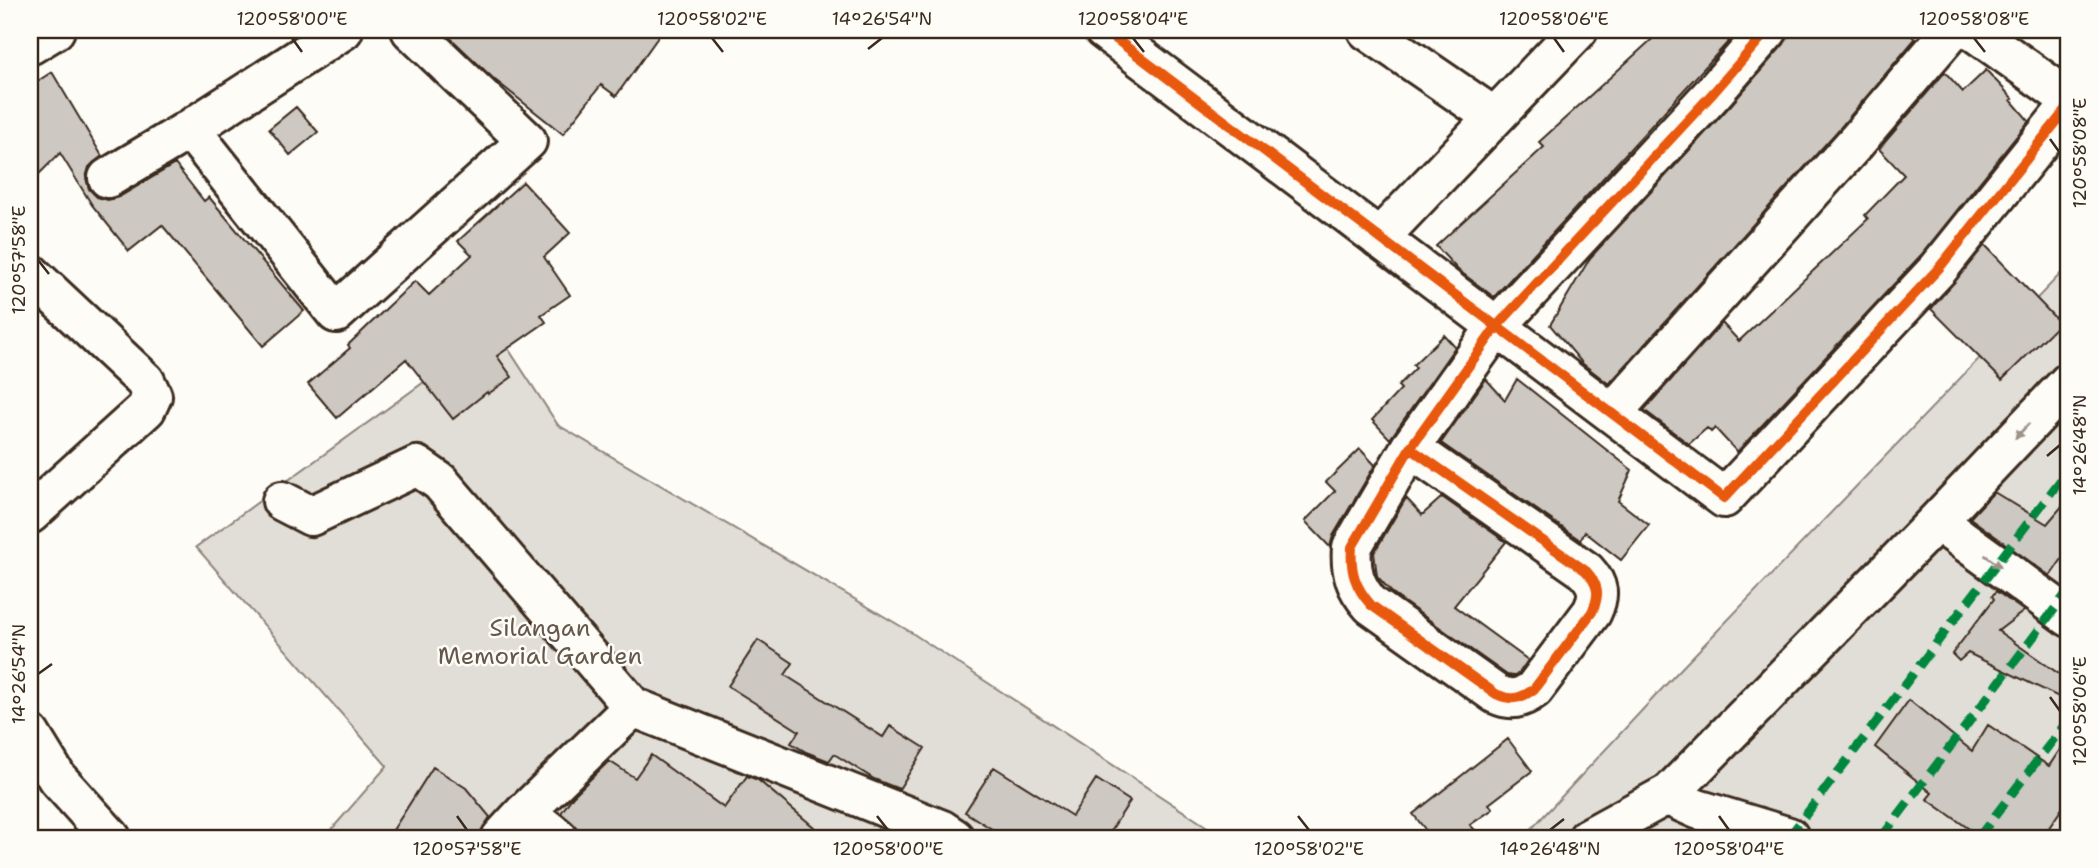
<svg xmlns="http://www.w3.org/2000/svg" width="2099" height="868" viewBox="0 0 2099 868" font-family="'Shantell Sans',sans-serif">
<rect width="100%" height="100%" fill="#fdfcf7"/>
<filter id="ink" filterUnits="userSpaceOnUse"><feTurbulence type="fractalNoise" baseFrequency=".0143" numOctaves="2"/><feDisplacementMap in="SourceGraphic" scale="14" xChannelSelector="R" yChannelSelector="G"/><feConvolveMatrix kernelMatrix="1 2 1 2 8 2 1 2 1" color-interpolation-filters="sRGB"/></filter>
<g filter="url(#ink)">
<!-- green -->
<path fill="#e1ded7" stroke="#8e847a" stroke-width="2" d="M2069,265v573h-546l151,-162z
M496,330l62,95 351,206 315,207h-900l63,-72 -191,-219z"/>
<!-- building -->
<path fill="#cdc8c2" stroke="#3b2a1e" stroke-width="2" d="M442,30h221l-47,66 -15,-11 -38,49 -68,-54z
M1662,30h77l-245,267 -36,-27 -22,-24 108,-99 -5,-5z
M1789,30h117l9,9 -74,88 -232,257 -26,-20 -33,-39 40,-67 140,-152 54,-62z
M1986,70l27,29 -2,1 18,21 -107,133 -185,198 -22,-24 -4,4 -4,-4 -18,16 -45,-34 78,-87 17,18 129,-122 -3,-4 39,-40 -25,-26 66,-77 18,20z
M52,72l50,84 -13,11 -3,11 3,11 8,8 11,3 11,-3 56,-33 29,37 5,-4 95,114 -41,35 -101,-121 -33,26 -37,-46 -32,-52 -30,30v-97z
M296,107l22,25 -28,23 -21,-26z
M523,182l47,51 -26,24 26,38 -29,20 5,7 -49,34 15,21 -24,17 -1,-2 -34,27 -47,-60 -69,59 -29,-34 42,-36 -2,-3 67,-64 14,14 43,-40 -14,-14z
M1985,245l75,78 -58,57 -71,-71z
M1444,335l11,12 -65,92 -18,-19 29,-31 -3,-3 18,-18 -3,-3z
M1486,379l19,21 12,-21 115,91 -14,31 31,24 -28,35 -36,-28 -5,8 -139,-97z
M1360,449l15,16 -42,71 -3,11 -25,-26 30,-30 -9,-9z
M1994,492l53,32 22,-26v51l-19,27 -80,-58z
M1442,497l64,45 -52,64 74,54 -9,13 -5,3 -7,-1 -113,-80 -17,-19 -3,-23 32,-55 16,17z
M1996,591l28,20 -26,20 71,50v21l-101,-49 -9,8 -7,-7 42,-55 -2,-3z
M758,640l35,23 -8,12 98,62 7,-11 35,22 -26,41 -25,-10 -40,-25 -5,7 -23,-9 -15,-9 8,-12 -71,-45z
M1909,700l63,51 16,-26 61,41 20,-30v62l-27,40h-60l-55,-39 5,-6 -57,-46z
M1508,739l24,32 -43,33 4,5 -23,16 13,13h-51l-19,-24z
M651,755l73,53 23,-32 11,4 69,58h-248l-1,-9 -17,-16 12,-17 36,-35 26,17z
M433,767l33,21 24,29 -10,16v5h-92z
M994,767l78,49 24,-37 34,22 -24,37h-100l-41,-26z"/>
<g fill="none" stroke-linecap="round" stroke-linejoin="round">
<!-- minor casing -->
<g stroke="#3b2a1e" stroke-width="44">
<path id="minor" d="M1104,30l620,468 215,-230 130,-162
M1367,30l127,87
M1972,30l97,69
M30,45l25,-15
M190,129l146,184 191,-172 -116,-111
M108,178l82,-49 153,-99
M1379,238l199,-208
M30,273l115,108 7,15 -6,13 -116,105
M1612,413l245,-272 95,-111
M1410,448l176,123c13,14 14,24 6,41l-58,77c-13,10 -23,12 -38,5l-125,-89c-16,-18 -21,-34 -19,-58l58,-99 87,-122 217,-234 54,-62
M282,501l29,15 106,-50 23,16 193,225 309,123 12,8
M1937,521l132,96
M30,734l27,44 54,60
M1666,795l31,14 92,28
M525,812l33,26
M501,838l24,-26 108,-105
M1588,838l82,-45 267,-272 132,-139"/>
</g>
<!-- minor -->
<use href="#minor" stroke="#fdfcf7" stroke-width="38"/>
<!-- quiet -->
<path stroke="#00873e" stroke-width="9" stroke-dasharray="18 9" stroke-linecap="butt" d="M1788,838l281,-369
M1881,838l188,-248
M1978,838l91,-119"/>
<!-- cycleway casing -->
<g stroke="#fdfcf7" stroke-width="15">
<path id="cycleway" d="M1104,30l620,468 215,-230 130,-162
M1410,448l176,123c13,14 14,24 6,41l-58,77c-13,10 -23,12 -38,5l-125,-89c-16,-18 -21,-34 -19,-58l58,-99 87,-122 217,-234 54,-62"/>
</g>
<!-- cycleway -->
<use href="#cycleway" stroke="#e8590c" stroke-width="10"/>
</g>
<!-- one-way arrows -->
<defs><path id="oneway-solid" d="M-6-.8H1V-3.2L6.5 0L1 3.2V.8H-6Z" transform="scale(1.75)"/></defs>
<g fill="#9c938a">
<use href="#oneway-solid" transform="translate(2022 431) rotate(133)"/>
<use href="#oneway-solid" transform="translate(1993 561) rotate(36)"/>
</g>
</g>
<!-- ticks -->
<path fill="none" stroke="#3b2a1e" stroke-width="2.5" d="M292,38l10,14M712,38l11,14M1133,38l11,14M1554,38l10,14M1974,38l11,14M868,49l14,-11M2050,139l10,14M38,260l11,14M2047,456l13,-11M38,674l14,-10M2050,697l10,14M457,816l10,14M877,816l11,14M1298,816l11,14M1719,816l10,14M1550,830l14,-11"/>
<g text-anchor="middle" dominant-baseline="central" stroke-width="5" stroke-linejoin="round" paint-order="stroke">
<!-- park labels -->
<g font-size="24" fill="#64574c" stroke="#fdfcf7">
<text x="540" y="628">Silangan<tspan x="540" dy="28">Memorial Garden</tspan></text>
</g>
</g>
<!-- margin -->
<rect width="2099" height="868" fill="none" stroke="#fdfcf7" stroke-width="77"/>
<rect x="38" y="38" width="2022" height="792" fill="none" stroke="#3b2a1e" stroke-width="2.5"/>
<g font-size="18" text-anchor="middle" fill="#3b2a1e">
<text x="292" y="25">120°58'00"E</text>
<text x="712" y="25">120°58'02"E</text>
<text x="882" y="25">14°26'54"N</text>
<text x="1133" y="25">120°58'04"E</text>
<text x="1554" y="25">120°58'06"E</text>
<text x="1974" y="25">120°58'08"E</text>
<text transform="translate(2080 153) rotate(-90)" y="6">120°58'08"E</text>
<text transform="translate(19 260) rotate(-90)" y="6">120°57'58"E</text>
<text transform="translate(2080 445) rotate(-90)" y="6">14°26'48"N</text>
<text transform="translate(19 674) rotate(-90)" y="6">14°26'54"N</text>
<text transform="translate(2080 711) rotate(-90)" y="6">120°58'06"E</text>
<text x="467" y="855">120°57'58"E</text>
<text x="888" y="855">120°58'00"E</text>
<text x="1309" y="855">120°58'02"E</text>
<text x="1550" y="855">14°26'48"N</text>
<text x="1729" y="855">120°58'04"E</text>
</g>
</svg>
